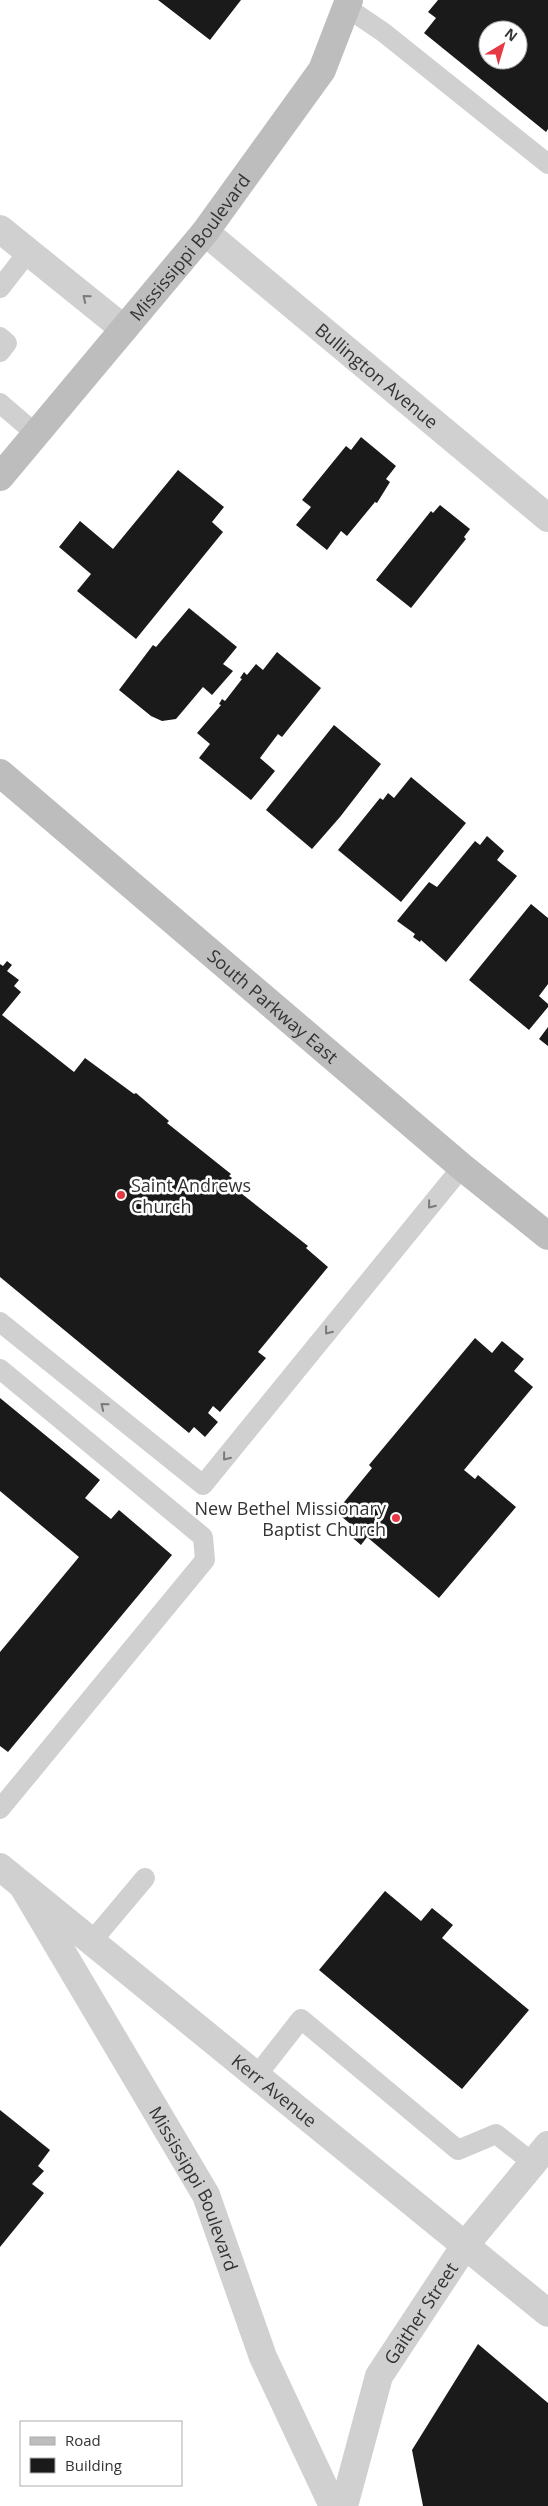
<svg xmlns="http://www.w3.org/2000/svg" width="548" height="2506" viewBox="0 0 548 2506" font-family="'Open Sans',sans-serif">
<rect width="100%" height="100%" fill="#fff"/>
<!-- building -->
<path fill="#1a1a1a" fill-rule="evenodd" d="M158,0h83l-31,40z
M438,0h110v129l-2,3 -122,-99 12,-15 -8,-6zM488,30h30v30h-30z
M361,437l35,29 -10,13 4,3 -13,21 -2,-1 -28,34 -6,-5 -14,19 -31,-25 15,-18 -9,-7 44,-54 5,4z
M178,470l46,37 -12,15 11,10 -87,107 -59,-48 14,-17 -32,-27 21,-26 33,28z
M440,505l30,24 -6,8 2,2 -55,69 -35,-28 55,-69 2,2z
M189,608l48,39 -14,17 10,7 -21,24 -9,-8 -27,32 -14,2 -11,-5 -32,-26 34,-45 3,2z
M277,652l44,36 -39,49 -4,-3 -18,24 15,13 -24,29 -52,-42 11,-14 -13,-11 24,-28 -2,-1 3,-5 3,2 17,-22 -2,-1 4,-6 3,3 9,-11 7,6z
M334,725l47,39 -41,53 -28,32 -46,-39z
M411,777l55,46 -65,79 -63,-52 42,-52 3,2 5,-7 6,5z
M487,836l17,15 -7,9 20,16 -71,86 -25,-22 -1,2 -7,-5 2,-3 -18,-13 32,-39 8,5 38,-46 5,4z
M531,904l17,14v66l-9,12 9,8v3l-19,23 -60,-50z
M7,961l5,4 -5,6 12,9 -5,6 7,6 -19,23 72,57 11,-14 49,36 2,-1 33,28 -2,2 64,51 -2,2 3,2 -4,5 80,63 -2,2 22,19 -70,85 8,6 -46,54 -7,-6 -5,7 10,9 -13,15 -11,-10 -5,6 -189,-156v-313l3,2z
M548,1027v19l-9,-7z
M475,1338l17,15 10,-12 22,18 -10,12 19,16 -69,83 11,9 3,-4 38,32 -77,91 -72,-61 -6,8 -13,-11 6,-7 -18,-15 36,-44 -3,-3z
M0,1398l100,82 -15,18 26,21 8,-9 53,45 -164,197 -8,-6v-94l79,-95 -79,-66z
M385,1891l36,30 11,-13 21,17 -11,13 87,72 -67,79 -143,-119z
M0,2110l50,40 -12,16 6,5 -12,13 12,9 -44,54z
M478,2344l70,59v103h-125l-11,-56z"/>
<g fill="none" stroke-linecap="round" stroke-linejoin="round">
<!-- service -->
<path stroke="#d0d0d0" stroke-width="20" d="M346,7l37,25 165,132
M0,288l28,-36
M0,337l7,6 -7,9
M0,403l36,31
M0,1322l203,163 259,-318
M0,1369l203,168 2,23 -205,249
M92,1941l53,-63
M257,2075l44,-56 157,131 38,-16 37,29"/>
<!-- minor -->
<g stroke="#d0d0d0" stroke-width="28">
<path d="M0,229l124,100"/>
<path id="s1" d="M205,232l343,286"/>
<path id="s2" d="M24,1888l182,307 57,162 70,149"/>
<path id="s3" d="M344,2506l35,-130 87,-132 82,-99"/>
</g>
<!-- tertiary -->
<path stroke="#d0d0d0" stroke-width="28" id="s4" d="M0,1867l548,446"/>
<!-- secondary -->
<g stroke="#bdbdbd" stroke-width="28">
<path id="s5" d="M0,477l205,-245 117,-162 27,-70"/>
<path id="s6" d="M0,773l462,394 86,69"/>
</g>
</g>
<!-- one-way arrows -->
<defs><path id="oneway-chevron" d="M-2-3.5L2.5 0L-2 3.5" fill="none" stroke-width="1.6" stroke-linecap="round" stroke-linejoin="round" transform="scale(1.25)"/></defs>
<g stroke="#7a7a7a">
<use href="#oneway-chevron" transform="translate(86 298) rotate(-141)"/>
<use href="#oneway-chevron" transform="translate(431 1205) rotate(129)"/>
<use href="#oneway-chevron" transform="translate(328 1331) rotate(129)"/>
<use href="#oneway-chevron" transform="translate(104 1406) rotate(-141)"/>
<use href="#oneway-chevron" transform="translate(226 1457) rotate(129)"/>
</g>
<!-- markers -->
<g fill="#e63946" stroke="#fff" stroke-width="2">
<circle cx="121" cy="1195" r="5"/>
<circle cx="396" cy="1518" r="5"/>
</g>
<g text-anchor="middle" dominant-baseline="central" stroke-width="5" stroke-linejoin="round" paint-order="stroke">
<!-- street labels -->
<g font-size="18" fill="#333" stroke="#fff">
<text stroke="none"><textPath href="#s5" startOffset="298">Mississippi Boulevard</textPath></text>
<text stroke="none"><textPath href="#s1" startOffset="224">Bullington Avenue</textPath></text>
<text stroke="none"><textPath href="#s6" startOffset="359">South Parkway East</textPath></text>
<text stroke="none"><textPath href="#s4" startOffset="354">Kerr Avenue</textPath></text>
<text stroke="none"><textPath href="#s2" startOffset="346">Mississippi Boulevard</textPath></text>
<text stroke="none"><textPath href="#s3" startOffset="210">Gaither Street</textPath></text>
</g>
<!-- poi labels -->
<g font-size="18" fill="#333" stroke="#fff" text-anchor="start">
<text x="131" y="1185">Saint Andrews<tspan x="131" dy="21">Church</tspan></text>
<text x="386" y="1508" text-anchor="end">New Bethel Missionary<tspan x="386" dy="21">Baptist Church</tspan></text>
</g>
</g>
<!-- legend -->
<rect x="20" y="2421" width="162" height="65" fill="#ffffff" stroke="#adadad"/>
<rect x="30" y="2437" width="25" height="8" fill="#bdbdbd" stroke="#adadad"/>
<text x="65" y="2446" font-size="15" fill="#333333">Road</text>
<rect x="30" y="2458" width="25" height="15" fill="#1a1a1a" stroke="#adadad"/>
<text x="65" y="2471" font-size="15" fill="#333333">Building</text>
<!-- north arrow -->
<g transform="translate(503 45) rotate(38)"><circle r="24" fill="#ffffff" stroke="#adadad"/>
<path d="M0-4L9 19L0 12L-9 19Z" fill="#e63946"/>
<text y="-8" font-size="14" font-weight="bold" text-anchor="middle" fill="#333333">N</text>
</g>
</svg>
